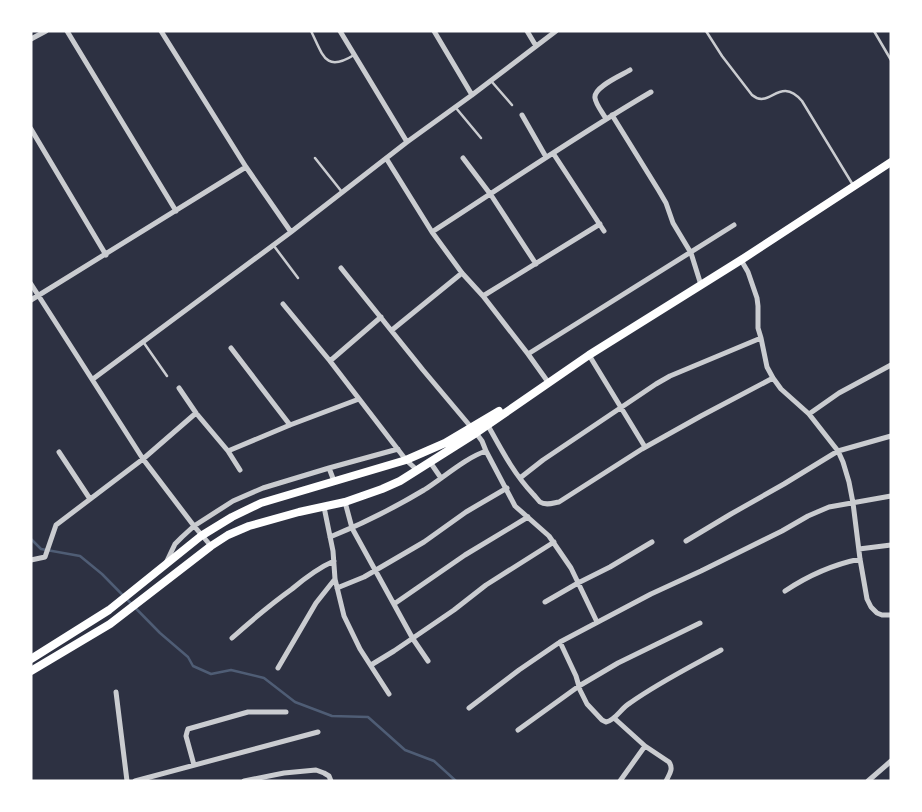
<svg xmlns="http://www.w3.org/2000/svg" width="922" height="812" viewBox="0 0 922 812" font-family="'Fira Sans Condensed',sans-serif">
<rect width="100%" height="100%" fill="#2d3142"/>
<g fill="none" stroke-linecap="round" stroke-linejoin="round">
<!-- stream -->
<path stroke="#4f5d75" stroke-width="2.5" d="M31,539l10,10 39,7 22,18 58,59 28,24 5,9 18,8 20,-4 33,8 31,24 37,14 36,1 37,33 29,11 22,20"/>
<!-- service -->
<path stroke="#caccd0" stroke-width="2.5" d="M311,31c12,24 14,42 43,24
M706,31l16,25 30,39c18,15 27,-20 50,6l51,84
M874,31l17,29
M492,82l20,23
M456,108l25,30
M315,158l27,34
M274,246l24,32
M144,343l23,33"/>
<!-- minor -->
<path stroke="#caccd0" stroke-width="5" d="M67,31l109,180
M161,31l85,136 45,65
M340,31l67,111
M434,31l38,64
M527,31l9,15
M31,39l15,-8
M522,115l24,42
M612,115l47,76 7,12 7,20 18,30 10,32
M606,119c-3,-6 -10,-14 -11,-21 -2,-11 27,-23 35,-28
M31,129l75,126
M553,153l51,78
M386,158l46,74 30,41 21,23 45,58 20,28
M463,158l28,37 45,69
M432,232c73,-47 144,-96 219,-140
M741,260l7,12 9,26 1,8v22l3,10 6,29 6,11 8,11 28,25 29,37 5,11 6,20 4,21 7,56 7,40 4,8 6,6 5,2h9
M341,268l82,102 53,63 6,8 4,10
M31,284l112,175 51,67 17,20
M483,296l117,-72
M31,300l215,-133
M283,304l47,57 76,99 11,10
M392,330l70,-57
M231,348l59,77
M528,354l206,-129
M589,355l56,92
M330,361l51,-44
M93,379l198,-147 116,-90 65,-47 84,-64
M179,388l17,25 32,38 12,19
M809,414l30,-21 52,-28
M486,422c14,25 27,51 47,72 2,2 5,6 7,8 6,4 13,1 19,0l83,-53 59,-33 72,-38
M228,451l62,-26 69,-26
M59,452l31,47
M430,462l11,16
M329,468l5,13
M520,478l23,-18 113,-76 14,-8 91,-38
M345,502l7,26 61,111 15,22
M324,507l9,44 2,28 9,37 16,33 29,45
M330,537c32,-13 64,-29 94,-47 19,-12 41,-32 62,-39l29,55 34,30 22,32 26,54
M686,541l45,-27 53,-30 54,-33 53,-15
M859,549l32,-4
M31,560l14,-3 11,-32 87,-66 53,-46
M166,563l9,-19 7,-7 12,-11 39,-25 30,-13 66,-20 69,-19
M337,588l27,-11 60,-35 42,-30 41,-24
M785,591c24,-16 46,-26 75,-32
M545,602l33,-19 32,-16 42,-25
M394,604l71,-49 63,-38
M232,638c19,-17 39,-34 60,-49 13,-11 26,-21 42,-28
M560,642l16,34 4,14 7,14 15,16 4,2c10,-2 15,-14 24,-19 28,-20 60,-36 91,-53
M371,665l23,-14 60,-41 32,-25 68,-43
M278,668l38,-65 19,-24
M116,692l11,89
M469,708l50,-38 41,-28 91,-48 50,-23 81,-40 26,-15 21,-9 62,-11
M614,718l31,28 -25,35
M518,730l61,-44 39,-23 82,-40
M645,746l24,16c5,7 0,13 -3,19
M194,765l-8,-29 1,-4 1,-3 60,-17h38
M135,781l183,-49
M244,781l40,-8 32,-3 8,3 5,3 2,5
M868,781l23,-20"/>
<!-- secondary -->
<path stroke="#fff" stroke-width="8" d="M31,659l78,-49 92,-74 31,-19 29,-14 145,-43 39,-17 54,-32
M31,671l79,-47 101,-78 17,-11 21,-9 50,-14 46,-10 37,-13 18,-8 76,-48 113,-78 152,-95 150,-98"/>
</g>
<!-- border -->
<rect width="922" height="812" fill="none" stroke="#ffffff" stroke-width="65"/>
</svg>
